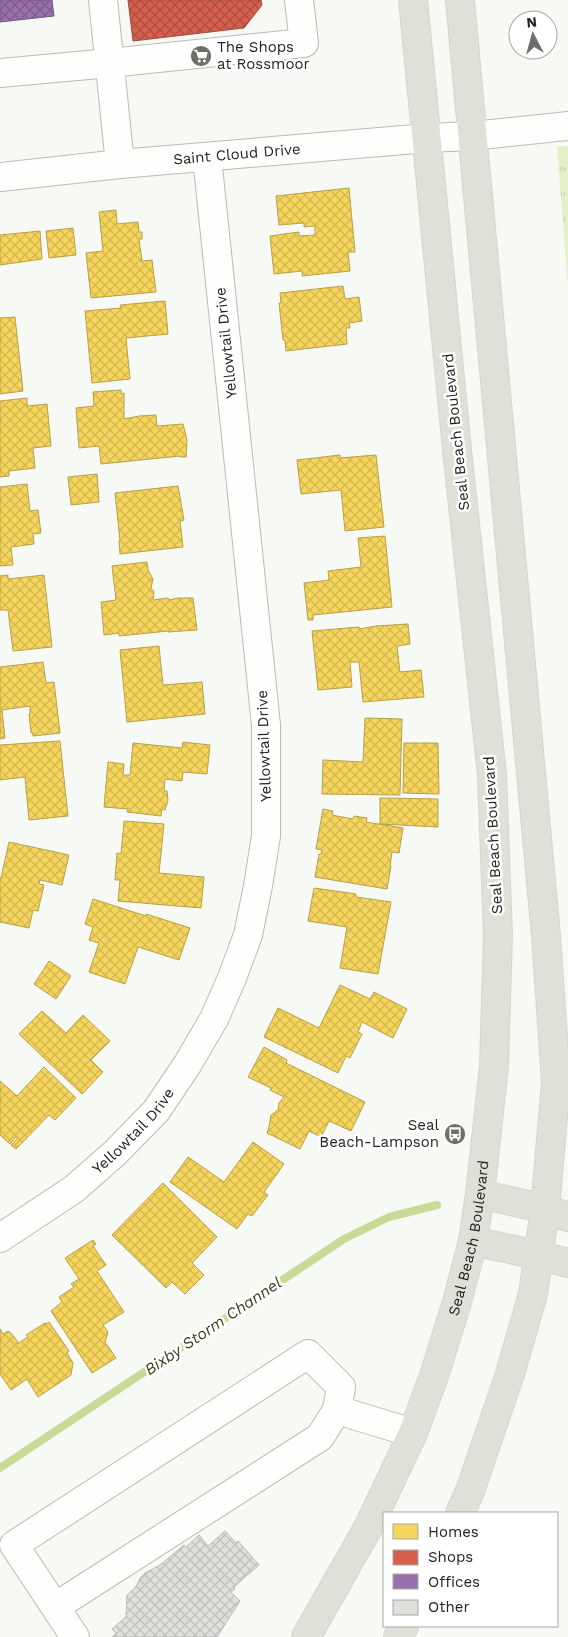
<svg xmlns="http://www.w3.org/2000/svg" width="568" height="1637" viewBox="0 0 568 1637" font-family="'Work Sans',sans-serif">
<defs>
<pattern id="grass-tufts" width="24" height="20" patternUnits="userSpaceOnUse" patternTransform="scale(1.25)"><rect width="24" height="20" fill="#e5f0c9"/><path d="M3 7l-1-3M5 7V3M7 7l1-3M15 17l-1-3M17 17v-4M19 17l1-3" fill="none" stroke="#c4ceac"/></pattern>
<pattern id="homes-cross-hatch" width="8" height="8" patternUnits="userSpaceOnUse" patternTransform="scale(1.25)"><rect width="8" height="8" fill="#f6d55c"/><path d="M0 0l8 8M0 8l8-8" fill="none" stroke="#d3b750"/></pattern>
<pattern id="shops-cross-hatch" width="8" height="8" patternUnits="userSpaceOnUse" patternTransform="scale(1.25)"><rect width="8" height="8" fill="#d6604d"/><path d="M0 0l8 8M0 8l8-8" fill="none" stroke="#ad4f40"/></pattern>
<pattern id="offices-cross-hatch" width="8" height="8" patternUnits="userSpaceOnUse" patternTransform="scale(1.25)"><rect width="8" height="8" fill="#9970ab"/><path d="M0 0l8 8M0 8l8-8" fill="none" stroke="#7c5c8b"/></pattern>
<pattern id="building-cross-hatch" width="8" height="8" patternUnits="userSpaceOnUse" patternTransform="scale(1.25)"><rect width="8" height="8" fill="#dee0dc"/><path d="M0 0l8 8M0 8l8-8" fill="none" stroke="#bec0bc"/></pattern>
</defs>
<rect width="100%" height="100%" fill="#f7f9f4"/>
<!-- grass -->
<path fill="url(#grass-tufts)" d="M568,146v140l-11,-139z"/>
<!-- homes -->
<path fill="url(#homes-cross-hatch)" stroke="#b7a04a" d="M349,188l6,64h-7l2,19 -48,5v-5l-28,3 -4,-38 29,-4v4l16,-1v-9l-11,1v-4l-25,2 -3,-29z
M116,210l1,14 21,-2 1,10h3v7h-3l3,22 10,-1 4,32 -65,6 -5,-45 17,-2 -4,-39z
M73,228l3,27 -27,3 -3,-27z
M40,231l2,28 -42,6v-30z
M343,286l2,13 14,-2 3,24 -13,2 1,5h-4l1,16 -61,7 -1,-11h-2l-4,-37h2l-1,-10z
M165,301l3,33 -42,4 4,41 -38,4 -7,-72 36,-3 -1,-3z
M15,317l8,74 -23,3v-76z
M121,390v4l3,-1v26l15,-3 17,-1 1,11 26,-2 4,16 -1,17h-6v-1l-79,8 -2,-18 -20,2 -3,-40 18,-2 -1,-14z
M27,398v8l20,-2 4,42 -18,2 2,20 -26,3v5l-9,1v-76z
M340,455v3l36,-3 8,72 -39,4 -4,-41 -40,4 -4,-34z
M97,474l2,28 -28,3 -3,-28z
M27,484l3,27 8,-1 3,23 -8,1 1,10 -23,3 2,18 -13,1v-79z
M178,486l6,34 -4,1 3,26 -63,7 -1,-13h1l-5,-48z
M385,536l7,71 -79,8v5h-5l-4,-37 25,-3 -1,-9 33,-4 -3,-29z
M147,562l1,8 5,9 -2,9 3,4 -1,8 15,-2 1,2 9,-2h15l4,32 -29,2v-1l-49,5v-3l-15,2 -3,-33 15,-2 -4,-34z
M8,575v4l36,-4 8,72 -39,4 -5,-41h-8v-34z
M408,624l2,20 -13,2 3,26 21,-2 3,27 -61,5 -4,-40h-9l2,25 -34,3 -6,-59 47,-4v2l17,-3z
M159,646l4,39 39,-3 3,32 -78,8 -7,-72z
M43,662l3,21 8,-1 6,51 -27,3v-3h-2l-2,-19h1v-8l-28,4 3,28 -5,1v-72z
M365,718l37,1 -2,76 -78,-1 1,-34 40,2z
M60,741l8,75 -39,4 -4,-43 -25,3v-35z
M183,742l27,3 -3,29 -24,-2 -1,9 -17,-2 -1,12h3l1,9 -3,10 -3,-1 -1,7 -34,-4 1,-3 -24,-2 4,-45 16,2 -1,11h7l3,-32 49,5z
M404,743h34l1,51 -36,-1z
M380,798l58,1v28l-58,-3z
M323,809l10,2 -1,4 21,4 1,-3 13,2 -1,4 37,6 -4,25 -7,-1 -2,14h1l-4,23 -72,-12 4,-23h2l1,-4 -6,-1z
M124,821l40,3 -5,49 45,4 -3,31 -83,-7 2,-21h-5l2,-27 4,1z
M9,842l60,13 -7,30 -22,-5 -1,4 5,1 -6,26 -5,-1 -4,18 -29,-6v-44h1z
M314,888l42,6v3l35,5 -13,72 -38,-6 7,-41 -39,-6z
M93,899l53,17v-2l44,14 -11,32 -41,-13 -13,37 -36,-12 10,-29 -10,-3 4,-13 -8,-3z
M49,961l22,15 -15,23 -22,-15z
M340,985l30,14 4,-7 33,17 -14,29 -31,-16 -4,10 4,2 -12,24 -4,-2 -8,17 -74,-36 14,-29 41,20z
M42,1011l24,22 17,-18 27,26 -19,19 12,12 -21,22 -63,-60z
M264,1047l23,13 -1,3 79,39 -14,29 -22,-10 -8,16 -12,-6 -9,18 -33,-16 2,-6 2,-12 7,-5 1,-7 5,-6 -14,-7 1,-2 -23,-11z
M44,1067l32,31 -21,22 -6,-5 -33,34 -5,-4 7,-7 -2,-1 -6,7 -10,-9v-54l17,15z
M253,1142l31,22 -20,28 4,3 -16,21 -4,-2 -11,15 -67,-47 18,-25 36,25z
M163,1183l54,54 -25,26 12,12 -19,19 -13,-12 -6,6 -54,-53z
M93,1240l3,4 -3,2 13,19 -9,6 27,41 -21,13 5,7 -3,10 11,16 -24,15 -41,-62 11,-9 -3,-5 15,-10 -3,-3 8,-5 -14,-21z
M49,1322l20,29 -2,2 6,10 -2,12 -33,22 -11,-18 -16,11 -11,-16v-45l3,5 5,-3 3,2 7,9 -1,2 11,-7 -2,-2 19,-12 1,1z"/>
<!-- shops -->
<path fill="url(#shops-cross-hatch)" stroke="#a04e40" d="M128,0h133l1,5 -18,23 -111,13z"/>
<!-- offices -->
<path fill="url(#offices-cross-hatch)" stroke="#765982" d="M0,0h52l2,16 -54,6z"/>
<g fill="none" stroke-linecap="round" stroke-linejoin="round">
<!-- stream -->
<path stroke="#c9da97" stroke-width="8" d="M0,1468l344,-229 45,-22 48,-12"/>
</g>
<!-- building -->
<path fill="url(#building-cross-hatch)" stroke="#babbb8" d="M225,1531l11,12 2,-2 21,24 -25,22 1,2 -4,3 9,9 -23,36h-105l4,-4 -4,-4 14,-12 1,-22 8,-7 6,-11 4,-4 15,-8 24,-20 2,2 13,-12 9,11z"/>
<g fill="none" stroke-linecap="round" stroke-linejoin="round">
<!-- minor casing -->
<g stroke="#babbb8" stroke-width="30">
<g id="minor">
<path d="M103,0l17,164"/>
<path d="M0,73l110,-10 194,-20 -5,-43"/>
<path id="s1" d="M0,177l120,-13 307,-26 45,-2 96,-10"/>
<path id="s2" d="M0,1238l74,-49 41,-36 41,-42 31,-46 27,-46 18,-41 16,-43 10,-49 8,-50v-111l-59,-568"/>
<path d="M337,1410l76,23"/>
<path d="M55,1607l265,-170 17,-27 4,-23 -33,-33 -294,191 61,92"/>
</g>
</g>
<!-- major casing -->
<g stroke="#d4d5d3" stroke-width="30">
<g id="major">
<path d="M460,0l86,936 10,146 -11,127 -12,85 -23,80 -40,117 -10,22"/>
<path d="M480,1194l65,15 23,8"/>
<path d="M473,1241l65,14 30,8"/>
<path id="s3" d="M306,1637l63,-111 44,-93 21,-57 23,-74 16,-61 7,-47 14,-128 4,-131 -6,-160 -35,-325 -44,-450"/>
<path d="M398,1637l6,-11"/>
</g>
</g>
<!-- minor -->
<use href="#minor" stroke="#fefefd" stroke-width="28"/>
<!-- major -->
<use href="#major" stroke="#dfe1d9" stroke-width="28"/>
</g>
<!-- icons -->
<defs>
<g id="supermarket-disc" transform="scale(1.125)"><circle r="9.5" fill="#6d6f6b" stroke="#fff"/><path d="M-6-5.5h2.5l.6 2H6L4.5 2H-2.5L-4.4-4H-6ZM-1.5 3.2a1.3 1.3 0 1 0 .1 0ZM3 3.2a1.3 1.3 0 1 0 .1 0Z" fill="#fff"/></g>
<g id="bus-disc" transform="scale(1.125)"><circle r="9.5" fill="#6d6f6b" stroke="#fff"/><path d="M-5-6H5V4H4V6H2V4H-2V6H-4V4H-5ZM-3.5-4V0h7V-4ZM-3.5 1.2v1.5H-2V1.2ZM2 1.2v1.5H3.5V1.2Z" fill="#fff"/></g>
</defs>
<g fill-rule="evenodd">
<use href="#supermarket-disc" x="201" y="56"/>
<use href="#bus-disc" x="455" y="1134"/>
</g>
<g text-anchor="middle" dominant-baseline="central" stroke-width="5" stroke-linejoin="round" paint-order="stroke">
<!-- poi labels -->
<g font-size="15" fill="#232421" stroke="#fff" text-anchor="start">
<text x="217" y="47">The Shops<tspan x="217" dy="17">at Rossmoor</tspan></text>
<text x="439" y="1125" text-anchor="end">Seal<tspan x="439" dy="17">Beach-Lampson</tspan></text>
</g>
<!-- street labels -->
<g font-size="15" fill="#232421" stroke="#fff">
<text stroke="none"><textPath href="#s1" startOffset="238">Saint Cloud Drive</textPath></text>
<text transform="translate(226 343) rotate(-96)">Yellowtail Drive</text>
<text transform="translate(456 432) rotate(-96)">Seal Beach Boulevard</text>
<text transform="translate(264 746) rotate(-92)">Yellowtail Drive</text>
<text transform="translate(493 835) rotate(-93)">Seal Beach Boulevard</text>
<text stroke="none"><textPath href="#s2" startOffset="172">Yellowtail Drive</textPath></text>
<text stroke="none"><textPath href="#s3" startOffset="434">Seal Beach Boulevard</textPath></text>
</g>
<!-- water labels -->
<g font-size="16" font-style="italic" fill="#374019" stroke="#fff">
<text transform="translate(213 1326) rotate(-34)">Bixby Storm Channel</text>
</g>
</g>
<!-- legend -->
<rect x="383" y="1512" width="175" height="115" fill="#ffffff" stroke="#a7a7a6"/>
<rect x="393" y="1524" width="25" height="15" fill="#f6d55c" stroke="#a7a7a6"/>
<text x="428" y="1537" font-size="15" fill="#232421">Homes</text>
<rect x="393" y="1550" width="25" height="15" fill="#d6604d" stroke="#a7a7a6"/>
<text x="428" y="1562" font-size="15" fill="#232421">Shops</text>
<rect x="393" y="1574" width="25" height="15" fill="#9970ab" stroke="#a7a7a6"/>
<text x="428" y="1587" font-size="15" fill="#232421">Offices</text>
<rect x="393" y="1600" width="25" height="15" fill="#dee0dc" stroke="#a7a7a6"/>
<text x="428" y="1612" font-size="15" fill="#232421">Other</text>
<!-- north arrow -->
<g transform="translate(533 35) rotate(354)"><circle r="24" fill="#ffffff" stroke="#a7a7a6"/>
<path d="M0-4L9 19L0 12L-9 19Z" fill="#6d6f6b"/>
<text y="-8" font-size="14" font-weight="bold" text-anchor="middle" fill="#232421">N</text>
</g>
</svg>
